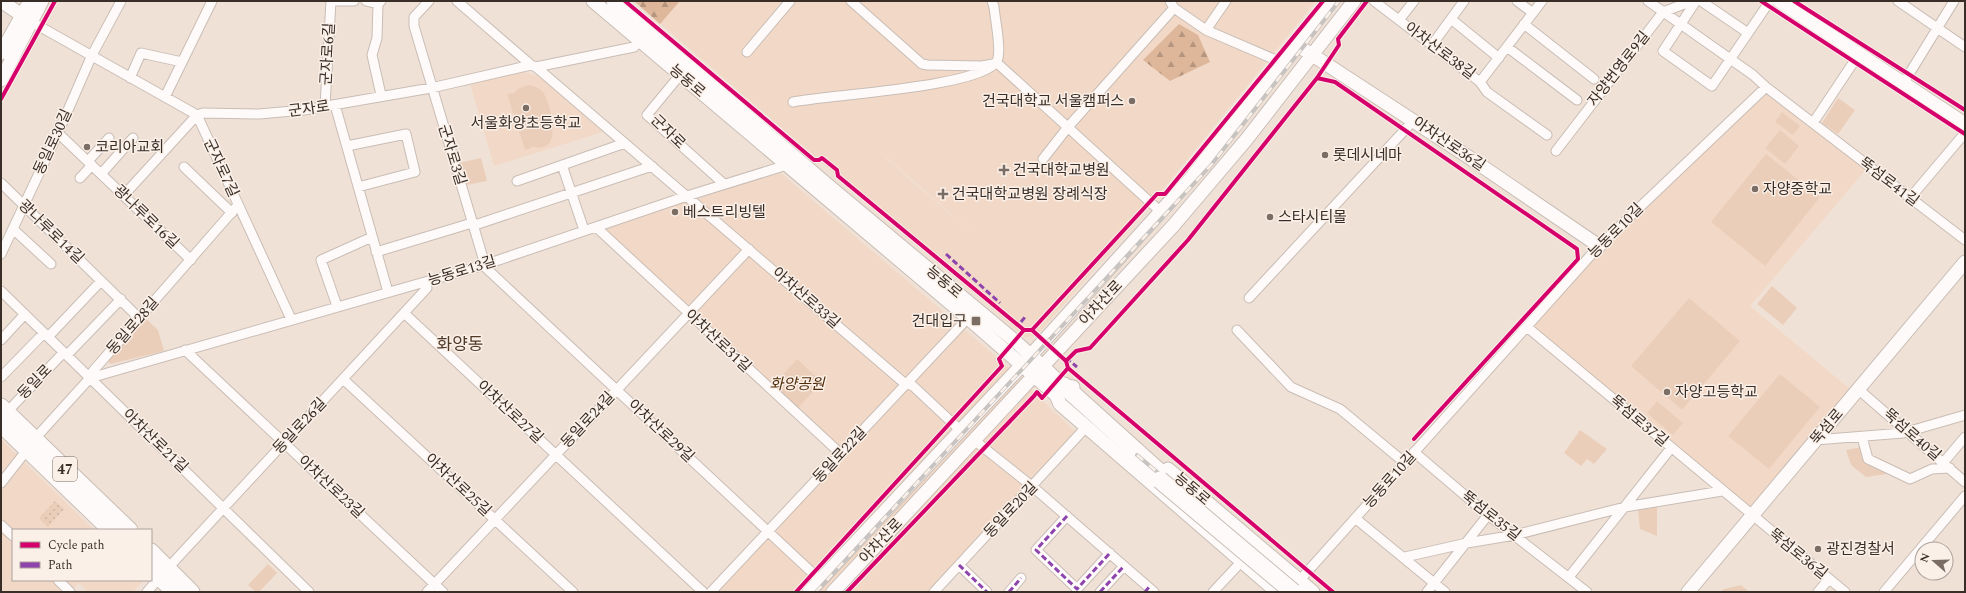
<svg xmlns="http://www.w3.org/2000/svg" width="1966" height="593" viewBox="0 0 1966 593" font-family="Spectral,'Noto Sans KR',serif">
<defs>
<pattern id="grass-dots" width="8" height="8" patternUnits="userSpaceOnUse"><rect width="8" height="8" fill="#ebceb9"/><path d="M2 2h.1M6 6h.1" fill="none" stroke="#cab19f" stroke-width="1.8" stroke-linecap="round"/></pattern>
<pattern id="forest-firs" width="22" height="20" patternUnits="userSpaceOnUse"><rect width="22" height="20" fill="#deb79a"/><path d="M5 1l3.5 6h-7zM16 11l3.5 6h-7z" fill="#b5957e"/></pattern>
</defs>
<rect width="100%" height="100%" fill="#f0e1d6"/>
<!-- built -->
<path fill="#f2d9c7" fill-rule="evenodd" d="M634,1h682l-168,207 -112,128 -11,1zM883,155h1l96,84 -67,-57z
M523,71l16,6 64,55 -109,34 -24,-82z
M1766,87l103,79 -119,140 105,87 -103,123 -225,-189 72,-81z
M775,168l224,191 78,74 -146,159h-219l131,-139 -247,-226z
M1,439l93,91h-81v50h131l-11,12h-45l-9,-9 -8,9h-70z"/>
<!-- grass -->
<path fill="url(#grass-dots)" d="M55,501l9,8 -16,18 -9,-9z"/>
<!-- forest -->
<path fill="url(#forest-firs)" d="M634,1h46l-20,23z
M1179,24l19,11 12,27 -40,19 -27,-21z"/>
<!-- park -->
<path fill="#ebceb9" d="M529,85c5,1 10,3 14,7 9,14 21,65 -12,54v2l-6,2 -18,-56 7,-1 5,-5z
M1838,98l17,12 -17,24 -16,-11z
M1782,112l18,14 -7,9 -18,-13z
M1780,130l19,16 -14,18 -20,-16z
M1766,154l54,43 -55,69 -54,-44z
M481,158l6,23 -21,4 -7,-22z
M1772,286l25,22 -14,17 -26,-21z
M1689,298l51,43 -58,69 -51,-44z
M145,318l13,12 6,21 -54,13 -3,-5z
M797,359l25,23 -25,27 -25,-22z
M1780,374l40,33 -51,62 -41,-33z
M1657,401l26,22 -10,12 -26,-22z
M1580,430l27,19 -13,15 -7,-5 -6,7 -17,-13z
M1862,447l2,14 23,13 -21,3 -15,-12 -5,-15z
M1657,506v30l-17,-7 -2,-19z
M268,564l9,9 -18,19h-3l-8,-7z
M1741,585l8,7h-28l3,-3z"/>
<g fill="none" stroke-linecap="round" stroke-linejoin="round">
<!-- street casing -->
<g stroke="#c9bdb5" stroke-width="11">
<path id="street" d="M331,1h23
M366,1l12,3
M381,1l-3,3 -1,34 -5,17 9,40
M429,1l-15,16v9l72,242 334,312
M457,1l74,64
M851,1l71,63 6,1 54,1 11,-2
M1170,1l4,7 32,22 20,-29
M1374,1l106,81 7,10 60,43
M1517,1l16,12
M1648,1l105,74 13,12 199,153
M1696,1l-33,50 49,35 58,-85
M1701,1l47,32
M1898,1l67,46
M1451,19l48,39
M1399,20l15,-19
M30,21l167,94 6,-2 56,1 45,-4 127,-22 100,-23 5,2 98,-20 5,-6
M1524,24l70,55
M1206,30l77,33
M1432,45l32,-44
M1507,47l70,53
M747,52l43,-51
M996,62l165,150
M536,67l367,315 10,4 47,44
M680,75l-33,40 77,69
M130,78l11,-25 41,9
M1480,82l62,-81
M1903,84l51,-83
M165,97l47,-96
M793,102c34,-7 190,-15 204,-41 5,-10 -2,-42 -3,-54l-2,-6
M335,105l53,187
M325,106l6,-105
M197,115l94,204
M1813,123l46,-69
M58,133l133,127
M347,146l59,-12 9,38 -57,15
M1556,151l107,-139 29,-11
M1043,159l25,-32 106,-119
M88,161l21,-23
M562,165l22,65
M184,167l48,46
M101,174l32,-36
M80,178l12,-13
M517,181l108,-38
M1,183l138,135
M124,195l73,-80
M1910,198l55,-65
M596,227l245,227
M13,229l38,35
M376,252l96,-29 6,1 174,-58
M1,254l57,-121 34,-78 29,-54
M1,291l308,301
M1249,298l165,-178
M337,306l-16,-46 51,-23
M404,313l299,279
M1527,327l318,265
M1237,330l54,57 49,22 65,54
M48,337l53,-56
M1,340l24,-26
M185,350l258,242
M67,355l54,-56
M1,377l43,-44
M90,378l394,-113 203,-69 100,-31
M343,379l230,213
M1858,389l107,93
M7,412l57,-60
M1862,437l6,22 42,20 22,-10 18,-1
M974,440l59,47 121,105
M1815,440l88,-7 62,-18
M1414,452l74,63 99,77
M1943,463l22,-26
M1,483l40,-51 49,-54 3,-7 145,-166
M1067,516l-31,34 41,39 33,-36
M1355,518l90,74
M1,525l12,11
M1405,557l62,-14 48,-8 110,-28 97,-16
M959,565l28,27
M168,568l259,-280 -1,-6
M1569,577l102,-129
M58,580l12,12
M1299,581l300,-335 167,-159
M147,592l12,-14
M427,592l322,-343
M711,592l257,-274
M934,592l153,-166
M1009,592l12,-14
M1100,592l24,-26
M1213,592l29,-31
M1427,592l61,-77
M1818,592l11,-13
M1884,592l81,-96"/>
</g>
<!-- secondary casing -->
<g stroke="#c9bdb5" stroke-width="15">
<path id="secondary" d="M1,1l28,19
M593,1l375,317 88,77 4,9 217,188
M613,1l217,186 185,154 49,45 9,1
M1779,1l186,123
M1297,45l170,111 132,90
M1,53l29,-52
M1,80l41,-79
M1168,469l145,123
M809,592l213,-227 169,-187 139,-177
M833,592l340,-366 73,-86 108,-139
M1688,592l277,-330"/>
</g>
<!-- primary casing -->
<g stroke="#c9bdb5" stroke-width="17">
<path id="primary" d="M1,406l129,124
M1,425l109,105
M151,551l41,41
M151,570l23,22"/>
</g>
<!-- highway casing -->
<g stroke="#c9bdb5" stroke-width="19">
<path id="highway" d="M1064,386l112,101"/>
</g>
<!-- street -->
<use href="#street" stroke="#fdfaf9" stroke-width="9"/>
<!-- secondary -->
<use href="#secondary" stroke="#fdfaf9" stroke-width="13"/>
<!-- primary -->
<use href="#primary" stroke="#fdfaf9" stroke-width="15"/>
<!-- highway -->
<use href="#highway" stroke="#fdfaf9" stroke-width="17"/>
<!-- rail casing -->
<g stroke="#c7c3c0" stroke-width="4">
<path id="rail" d="M1137,455l162,137
M816,592l396,-428 127,-163"/>
</g>
<!-- rail -->
<use href="#rail" stroke="#fbf0e8" stroke-width="2.5" stroke-dasharray="8" stroke-linecap="butt"/>
<!-- highway-bridge casing -->
<g stroke="#c9bdb5" stroke-width="19" stroke-linecap="butt">
<path id="highway-bridge" d="M1160,480l133,112"/>
</g>
<!-- highway-bridge -->
<use href="#highway-bridge" stroke="#fdfaf9" stroke-width="17"/>
<!-- quiet -->
<path stroke="#8e44ad" stroke-width="3" stroke-dasharray="6 3" stroke-linecap="butt" d="M946,254l54,49
M1021,322l4,-5
M1066,358l11,9
M1067,516l-31,34 41,39 33,-36
M959,565l28,27
M1009,592l12,-14
M1100,592l24,-26
M1145,592l4,-5"/>
<!-- cycleway casing -->
<g stroke="#fbf0e8" stroke-width="6">
<path id="cycleway" d="M625,1l189,159h5l3,-2 15,12 1,6 186,154h8l34,31 2,7 265,224
M1761,1l204,133
M1794,1l171,109
M1317,78l18,4 242,167 1,10 -164,180
M1,99l54,-98
M1032,330l125,-136h8l158,-193
M1066,361l10,-10 14,-3 98,-108 129,-162 22,-33 -1,-6 29,-38
M796,592l206,-226 -3,-7 25,-29
M847,592l187,-196 3,-4 5,6 26,-30"/>
</g>
<!-- cycleway -->
<use href="#cycleway" stroke="#d6006c" stroke-width="4"/>
</g>
<!-- markers -->
<g fill="#796d64" stroke="#fbf0e8" stroke-width="1.5">
<circle cx="1132" cy="101" r="4"/>
<circle cx="526" cy="108" r="4"/>
<circle cx="87" cy="147" r="4"/>
<circle cx="1325" cy="155" r="4"/>
<path d="M1002 164h4v4h4v4h-4v4h-4v-4h-4v-4h4z"/>
<circle cx="1755" cy="189" r="4"/>
<path d="M941 188h4v4h4v4h-4v4h-4v-4h-4v-4h4z"/>
<circle cx="675" cy="212" r="4"/>
<circle cx="1270" cy="217" r="4"/>
<rect x="971" y="316" width="10" height="10" rx="2"/>
<circle cx="1667" cy="392" r="4"/>
<circle cx="1818" cy="549" r="4"/>
</g>
<g text-anchor="middle" dominant-baseline="central" stroke-width="3" stroke-linejoin="round" paint-order="stroke">
<!-- shield labels -->
<rect fill="#fbf0e8" stroke="#736861" stroke-width="1" x="53" y="457" width="24" height="24" rx="3"/>
<g font-size="14" font-weight="bold" fill="#392e27">
<text x="65" y="469">47</text>
</g>
<!-- street labels -->
<g font-size="15" fill="#392e27" stroke="#fbf0e8">
<text transform="translate(1440 51) rotate(37)">아차산로38길</text>
<text transform="translate(328 54) rotate(-87)">군자로6길</text>
<text transform="translate(1619 69) rotate(-52)">자양번영로9길</text>
<text transform="translate(687 81) rotate(40)">능동로</text>
<text transform="translate(309 109) rotate(-8)">군자로</text>
<text transform="translate(668 132) rotate(44)">군자로</text>
<text transform="translate(53 142) rotate(-65)">동일로30길</text>
<text transform="translate(1449 144) rotate(34)">아차산로36길</text>
<text transform="translate(452 155) rotate(73)">군자로3길</text>
<text transform="translate(221 168) rotate(65)">군자로7길</text>
<text transform="translate(1889 182) rotate(37)">뚝섬로41길</text>
<text transform="translate(146 217) rotate(44)">광나루로16길</text>
<text transform="translate(1616 231) rotate(-45)">능동로10길</text>
<text transform="translate(51 232) rotate(44)">광나루로14길</text>
<text transform="translate(462 271) rotate(-17)">능동로13길</text>
<text transform="translate(944 282) rotate(40)">능동로</text>
<text transform="translate(806 298) rotate(41)">아차산로33길</text>
<text transform="translate(1101 303) rotate(-47)">아차산로</text>
<text transform="translate(133 326) rotate(-49)">동일로28길</text>
<text transform="translate(718 341) rotate(43)">아차산로31길</text>
<text transform="translate(35 382) rotate(-46)">동일로</text>
<text transform="translate(510 412) rotate(43)">아차산로27길</text>
<text transform="translate(588 420) rotate(-47)">동일로24길</text>
<text transform="translate(1639 421) rotate(40)">뚝섬로37길</text>
<text transform="translate(300 426) rotate(-47)">동일로26길</text>
<text transform="translate(1827 427) rotate(-50)">뚝섬로</text>
<text transform="translate(661 431) rotate(43)">아차산로29길</text>
<text transform="translate(1912 435) rotate(41)">뚝섬로40길</text>
<text transform="translate(155 441) rotate(44)">아차산로21길</text>
<text transform="translate(840 455) rotate(-47)">동일로22길</text>
<text transform="translate(1390 480) rotate(-48)">능동로10길</text>
<text transform="translate(458 485) rotate(43)">아차산로25길</text>
<text transform="translate(331 487) rotate(43)">아차산로23길</text>
<text transform="translate(1192 489) rotate(40)">능동로</text>
<text transform="translate(1011 510) rotate(-47)">동일로20길</text>
<text transform="translate(1491 516) rotate(38)">뚝섬로35길</text>
<text transform="translate(881 541) rotate(-47)">아차산로</text>
<text transform="translate(1798 554) rotate(39)">뚝섬로36길</text>
</g>
<!-- poi labels -->
<g font-size="15" fill="#392e27" stroke="#fbf0e8" text-anchor="start">
<text x="1124" y="101" text-anchor="end">건국대학교 서울캠퍼스</text>
<text x="526" y="123" text-anchor="middle">서울화양초등학교</text>
<text x="95" y="147">코리아교회</text>
<text x="1333" y="155">롯데시네마</text>
<text x="1013" y="170">건국대학교병원</text>
<text x="1763" y="189">자양중학교</text>
<text x="952" y="194">건국대학교병원 장례식장</text>
<text x="683" y="212">베스트리빙텔</text>
<text x="1278" y="217">스타시티몰</text>
<text x="967" y="321" text-anchor="end">건대입구</text>
<text x="1675" y="392">자양고등학교</text>
<text x="1826" y="549">광진경찰서</text>
</g>
<!-- park labels -->
<g font-size="15" font-style="italic" fill="#532d0a" stroke="#fbf0e8">
<text x="797" y="384">화양공원</text>
</g>
<!-- quarter labels -->
<g font-size="17" fill="#4f3a2a" stroke="#fbf0e8">
<text x="460" y="345">화양동</text>
</g>
</g>
<!-- border -->
<rect width="1966" height="593" fill="none" stroke="#392e27" stroke-width="4"/>
<!-- legend -->
<rect x="12" y="529" width="140" height="52" fill="#fbf0e8" stroke="#ada29b"/>
<rect x="20" y="542" width="20" height="6" fill="#d6006c" stroke="#ada29b"/>
<text x="48" y="549" font-size="12" fill="#392e27">Cycle path</text>
<rect x="20" y="562" width="20" height="6" fill="#8e44ad" stroke="#ada29b"/>
<text x="48" y="569" font-size="12" fill="#392e27">Path</text>
<!-- north arrow -->
<g transform="translate(1934 561) rotate(290)"><circle r="19" fill="#fbf0e8" stroke="#ada29b"/>
<path d="M0-3L7 15L0 10L-7 15Z" fill="#796d64"/>
<text y="-6" font-size="11" font-weight="bold" text-anchor="middle" fill="#392e27">N</text>
</g>
</svg>
